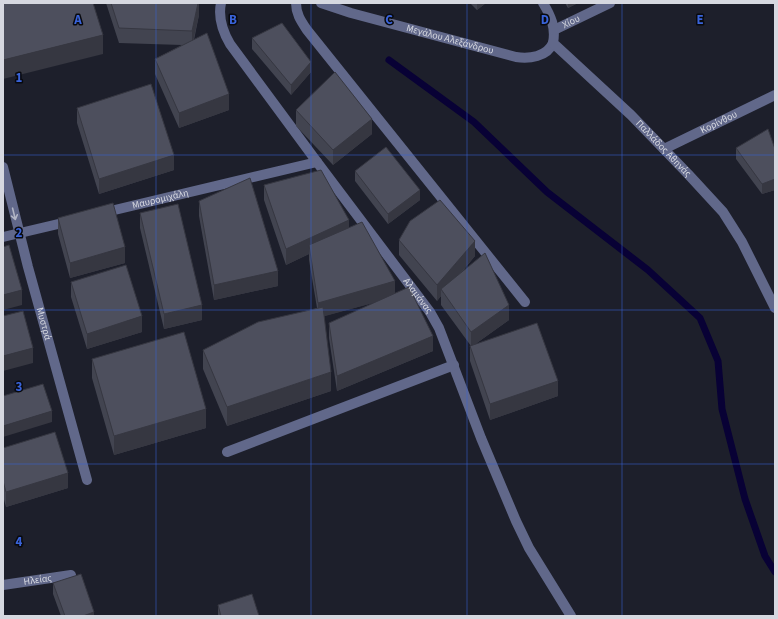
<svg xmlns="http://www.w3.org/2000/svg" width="778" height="619" viewBox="0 0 778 619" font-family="'Source Sans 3',sans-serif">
<rect width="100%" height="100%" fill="#1d1f2b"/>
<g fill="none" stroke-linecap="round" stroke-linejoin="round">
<!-- stream -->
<path stroke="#080135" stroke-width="7" d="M389,60l85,62 73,70 101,78 52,48 18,43 4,48 23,90 20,57 10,16"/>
<!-- minor -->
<g stroke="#61688a" stroke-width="10">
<path id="s1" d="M221,3c-3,14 2,29 9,41l87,118 113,150 9,16 42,110 35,83 13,27 42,68"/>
<path d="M296,3c0,11 5,18 11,27l218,272"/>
<path id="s2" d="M321,3l30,10 165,44c13,2 31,0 37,-14"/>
<path id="s3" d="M543,3c8,13 13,25 10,40l78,72 57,59 35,38 19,30 33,66"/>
<path id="s4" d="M554,30l56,-27"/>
<path id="s5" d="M664,149l111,-54"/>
<path id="s6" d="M3,167l25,100 59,213"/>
<path id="s7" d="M102,213l215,-51"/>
<path d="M3,237l68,-16"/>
<path d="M227,452l227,-87"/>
<path id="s8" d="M3,585l68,-10"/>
</g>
</g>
<!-- wall -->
<path fill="#424450" d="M106,3h93v12l-5,25 35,70 -50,18 -24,-54v-15l27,-14 -63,-2z
M470,3h16l-9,7z
M565,3h13l-10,5z
M252,38l59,34 -20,23 -39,-46z
M77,108l97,62 -75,24 -22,-71z
M296,110l76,24 -39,31 -37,-39z
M736,148l39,1v41l-13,4 -26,-35z
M355,171l65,29 -32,24 -33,-43z
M264,185l85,43 46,65 38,58 -96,40 -8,-53v-15l47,-21 -52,14 7,75 -104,35 -24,-57v-19l114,-42 -8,-48v-6l-23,11 -22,-65z
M199,201l79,85 -64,14 -15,-84z
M140,213l62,107 -38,9 -24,-101z
M58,218l67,45 -55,15 -12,-44z
M399,240l76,16 -14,17 48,47 -35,25 84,51 -68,24 -20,-59v-15h1l-30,-41v-9l-4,5 -38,-46z
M71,282l71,50 -55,17 -16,-52z
M92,359l114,69 -92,27 -22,-77z
M3,448l65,40 -62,19 -3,-11z
M53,583l41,33h-33l-8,-22z
M218,605l41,11h-41z"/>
<!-- shaded-wall -->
<path fill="#363741" d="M198,3h1v12l-7,31v-15z
M477,3h9l-9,7z
M568,3h10l-10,5z
M103,35v19l-100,25v-19z
M311,62v10l-20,23v-10z
M229,94v16l-50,18v-15z
M372,119v15l-39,31v-15z
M174,155v15l-75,24v-15z
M775,179v11l-13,4v-10z
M420,190v10l-32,24v-10z
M349,220v15l-40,10v9l-23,11v-16z
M475,241v15l-32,37 -2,-4v7l-4,5v-16z
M125,247v16l-55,15v-15z
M278,271v15l-64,14v-15z
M395,281v16l-77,21v-15z
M22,290v15l-19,5v-15z
M202,305v15l-38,9v-15z
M509,305v15l-38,27v-15z
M142,316v16l-55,17v-15z
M433,336v15l-96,40v-15z
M33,348v15l-30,8v-15z
M331,372v19l-104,35v-19z
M558,381v15l-68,24v-16z
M206,409v19l-92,27v-19z
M52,411v11l-49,15v-11z
M68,473v15l-62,19v-15z
M94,612v4h-11z"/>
<!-- building -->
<path fill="#4d4f5d" stroke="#363741" d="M3,3h90l10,32 -100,25z
M111,3h87l-6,28 -73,-3z
M282,23l29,39 -20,23 -39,-47z
M207,33l22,61 -50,19 -24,-54z
M335,72l37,47 -39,31 -37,-40z
M151,84l23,71 -75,24 -22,-71z
M768,129l7,20v30l-13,5 -26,-36z
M386,147l34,43 -32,24 -33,-43z
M321,170l28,50 -63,29 -22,-64z
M250,178l28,93 -64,14 -15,-84z
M440,200l35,41 -38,44 -38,-45 11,-19z
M113,203l12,44 -55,16 -12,-45z
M178,204l24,101 -38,9 -24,-101z
M362,222l33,59 -77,22 -9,-58z
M9,245l13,45 -19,5v-48z
M485,253l24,52 -38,27 -30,-43z
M126,265l16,51 -55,18 -16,-52z
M409,287l24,49 -96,40 -8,-53z
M323,307l8,65 -104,35 -24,-57 55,-28z
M23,311l10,37 -30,8v-40z
M537,323l21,58 -68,23 -20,-58z
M184,332l22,77 -92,27 -22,-77z
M43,384l9,27 -49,15v-30z
M55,432l13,41 -62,19 -3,-11v-33z
M81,574l13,38 -11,4h-18l-12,-33z
M252,594l7,22h-38l-3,-11z"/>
<!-- one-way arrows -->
<defs><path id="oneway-shaft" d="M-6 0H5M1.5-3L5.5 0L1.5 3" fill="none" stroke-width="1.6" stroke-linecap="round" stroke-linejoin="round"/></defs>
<use stroke="#b3b6c6" href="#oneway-shaft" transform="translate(14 214) rotate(76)"/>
<!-- grid -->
<path fill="none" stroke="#3963d9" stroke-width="1" stroke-opacity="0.55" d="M156,3v613M311,3v613M467,3v613M622,3v613M3,155h772M3,310h772M3,464h772"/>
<g text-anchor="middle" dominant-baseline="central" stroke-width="3" stroke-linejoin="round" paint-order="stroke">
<!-- street labels -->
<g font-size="10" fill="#d6d8e0" stroke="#08090e">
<text stroke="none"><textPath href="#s4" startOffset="19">Χίου</textPath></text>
<text stroke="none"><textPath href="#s2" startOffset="134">Μεγάλου Αλεξάνδρου</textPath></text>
<text stroke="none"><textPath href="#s5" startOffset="61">Κορίνθου</textPath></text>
<text stroke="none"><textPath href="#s3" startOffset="195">Παλλάδος Αθηνάς</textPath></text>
<text stroke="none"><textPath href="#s7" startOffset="60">Μαυρομιχάλη</textPath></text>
<text stroke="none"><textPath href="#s1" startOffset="357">Αλαμάνας</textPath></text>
<text stroke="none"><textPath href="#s6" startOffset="162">Μυστρά</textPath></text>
<text stroke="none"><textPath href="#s8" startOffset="35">Ηλείας</textPath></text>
</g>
</g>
<g font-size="13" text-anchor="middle" font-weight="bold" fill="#3963d9" stroke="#08090e" stroke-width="3" stroke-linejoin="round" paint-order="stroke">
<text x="78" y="24">A</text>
<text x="233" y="24">B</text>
<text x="389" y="24">C</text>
<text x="545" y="24">D</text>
<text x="700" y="24">E</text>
<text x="19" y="82">1</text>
<text x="19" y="237">2</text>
<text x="19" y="391">3</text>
<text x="19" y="546">4</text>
</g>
<!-- border -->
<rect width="778" height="619" fill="none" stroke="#d6d8e0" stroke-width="8"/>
</svg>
